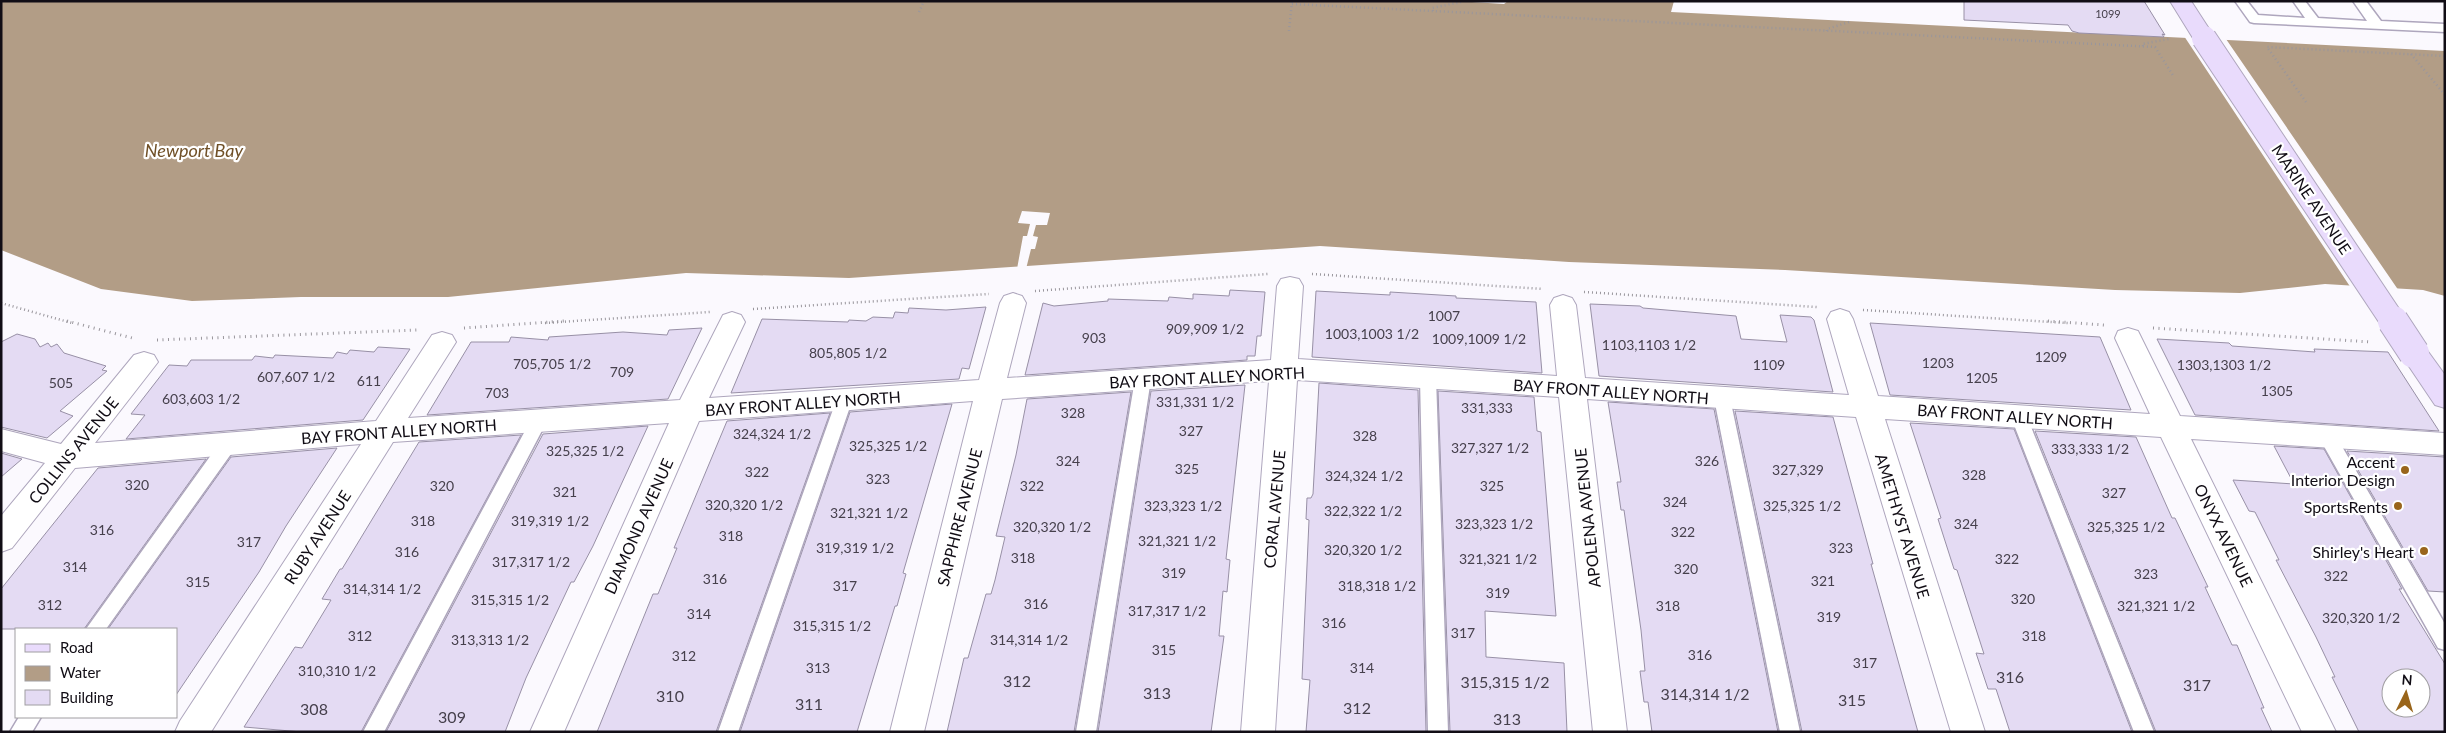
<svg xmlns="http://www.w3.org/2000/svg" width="2446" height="733" viewBox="0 0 2446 733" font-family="Lato,sans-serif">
<rect width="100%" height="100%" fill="#fbf9fe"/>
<!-- water -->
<path fill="#b29d86" d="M1,1h1455l48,3 4,-3h166l-3,11 774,39v245l-22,-6 -98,-6 -85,9 -125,-3 -330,-20 -216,-8 -249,-16 -471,32 -163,-5 -238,24h-147l-109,4 -91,-12 -100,-39z"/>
<!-- pier -->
<path fill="#fbf9fe" d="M2184,36l42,3 173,252 -48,-3z
M1022,211l28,2 -3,12h-11l-3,11 5,1 -3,12h-4l-5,20h-9l6,-33h4l3,-12 -12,-1z"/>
<!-- building -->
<path fill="#e4dbf3" stroke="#9890a6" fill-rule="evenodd" d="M1964,1h180l21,34 -3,-1 2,3 -85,-4 -7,-2 -4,-6 -104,-5z
M1230,290l35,2 -4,44h-4l-2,20h-8v4l-222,15 18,-72 11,3 54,-5v-2l60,2 1,-4 24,2v-5l36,2z
M1316,291l74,4v-3l66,4v2l80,4 6,71 -230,-16z
M1590,304l50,2 3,2 93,8 5,23 46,3 -7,-27 31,2 3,3 19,72 -234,-16z
M986,307l-17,62 -7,-1 -3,11 -228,14 31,-74 86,3 1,-2 17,1 7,-4 20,1 2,-6 13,1 1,-5 37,2z
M1870,323l230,14 31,73 -241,-15z
M702,328l-34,71 -241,16 44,-73h38l2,-5 37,3 1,-3 74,-5 44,3 2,-5z
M17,334l18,5 5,8 8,-4 3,4 6,-3 7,9 42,13 -4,4 5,1 -47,40 13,5 -26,22 -46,-11v-85z
M2157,339l72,4 3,3 83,6 -1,-3 74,3 51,79 -244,-16z
M378,347l32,2 -47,71 -237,19 19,-24 -14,-1 38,-49 18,1 4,-6h61l3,-4 18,2 2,-3 58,3 4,-6 10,2 3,-4 24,2z
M1319,383l99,7 8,342h-120l4,-52 -8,-1 7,-159 -3,-1 1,-21h4l2,-4z
M1245,385l-19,174 4,1 -3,32 -4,-1 -4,45h5l-13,96h-113l53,-341z
M1438,391l96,6 3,34 4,1 15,184 -71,-5 1,46 78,6 3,69h-117z
M1131,392l-57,340h-127l17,-74h4l18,-64h5l4,-14 10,-43 -9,-1 20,-81 11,-56z
M1608,402l106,7 64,323h-126l-4,-30h-4l-4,-31h5l-4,-41 -17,-120h-3l-4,-28h4z
M952,404l-49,169 3,1 -9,32h-2l-38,126h-117l110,-320z
M1735,411l98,6 40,147h-2l47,168h-116z
M830,413l-114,319h-119l56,-138h5l19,-46h-3l53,-127z
M1910,423l104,6 118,303h-122l-14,-43h-8l-12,-36 8,1 -27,-84 -3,-1 -16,-50 3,-1z
M648,426l-55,120 -19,36h-3l-45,96 -21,54h-119l157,-298z
M2035,431l101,6 36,81h3l33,69h-3l27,58h5l27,63h-3l11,24h-116z
M521,435l-160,297h-59l-58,-5 51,-80 7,1 29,-48 -9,-1 18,-30h2l77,-127z
M2274,446l50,3 78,140h-3l46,75v68h-86l-27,-55h3l-19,-40 -40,-77h3l-24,-48 -6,-1 -16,-31 61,4zM2391,678h30v30h-30z
M337,448l-51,78 -27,46 -83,123v-66h-68l123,-172z
M2347,451l98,6v135l-17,-1z
M1,453l21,6 -21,18z
M206,459l-122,170h-83v-40l97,-121z"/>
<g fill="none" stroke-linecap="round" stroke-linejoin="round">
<!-- lane casing -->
<g stroke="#aea6bd" stroke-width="3">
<path id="lane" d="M2235,1h12l11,14 47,3 -12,-17h12l13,17 49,3 -14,-20h13l15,20 64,3v8l-191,-9 -4,-1z
M1428,372l6,2 2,4 12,354h-20l-8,-354 2,-4z
M1143,373l6,2 2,4 -55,353h-20l59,-353 2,-4z
M1722,392l6,1 2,5 70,334h-20l-66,-334 2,-5z
M844,395l6,1 2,5 -114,331h-20l118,-331 2,-5z
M2019,410l6,2 2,5 127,315h-20l-123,-315 2,-5z
M539,414l6,2 2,5 -163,311h-21l170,-316z
M2327,429l6,2 112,193v26l-7,-2 -117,-207 -2,-5 2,-5z
M230,435l6,2 3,5 -3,5 -130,182h-20l138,-192z
M19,717h22l-9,15h-22z"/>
</g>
<!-- street casing -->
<g stroke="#aea6bd" stroke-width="2">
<path id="street" d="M1290,277l9,2 4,7 -5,73 259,17 -7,-71 4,-7 9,-3 9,3 4,7 9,73 264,17 -22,-76 4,-7 9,-3 9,3 4,7 25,77 272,18 -35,-76 3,-7 10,-3 10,3 42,85 265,17v22l-254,-16 145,293h-34l-141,-295 -276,-18 100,313h-34l-95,-315 -269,-18 40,333h-34l-34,-335 -262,-17 -22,352h-34l28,-351 -267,18 -78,333h-34l83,-331 -274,20 -135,311h-34l139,-309 -276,19 -182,290h-36l5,-11 181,-277 -286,24 -63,80 -11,4v-36l44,-53 -44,-12v-22l60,15 73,-89 10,-3 10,3 4,7 -63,81 281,-22 56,-86 10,-3 10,3 4,7 -48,76 272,-18 43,-85 9,-3 9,3 4,7 -36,76 270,-18 21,-77 4,-7 9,-3 9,3 4,7 -19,75 264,-18 6,-74 4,-7z"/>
</g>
<!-- secondary casing -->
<g stroke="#aea6bd" stroke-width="2">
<path id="secondary" d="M2170,1h21l24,37 -3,5 -8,1 -8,-1z
M2414,343l10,3 21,29v33l-10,-3 -35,-52 4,-7z"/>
</g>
<!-- path-far1 -->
<path stroke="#99969c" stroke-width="2.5" stroke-dasharray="1 3" stroke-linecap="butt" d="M1292,4l863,43 19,30
M1433,11l-1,-3 29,-6
M919,12l5,-11
M1289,31l3,-30
M1827,31v-2l22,-7
M2143,46l-1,-2 27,-5
M2411,54l34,41
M2306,102l-39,-55 178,9
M1312,274l231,15
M1035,291l233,-17
M1584,292l233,15
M1,303l71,20
M753,309l236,-15
M1863,310l205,13
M545,323l165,-11"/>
<!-- path -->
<path stroke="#99969c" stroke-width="3" stroke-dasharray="1 4.5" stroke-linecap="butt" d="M67,321l69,18
M2048,321l56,4
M464,328l100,-7
M2153,328l218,14
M157,340l261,-10"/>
<!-- lane -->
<use href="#lane" fill="#fff" fill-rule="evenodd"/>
<!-- street -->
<use href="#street" fill="#fff" fill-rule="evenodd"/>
<!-- secondary -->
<use href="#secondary" fill="#e9dbfc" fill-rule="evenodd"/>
<!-- secondary-bridge-far1 casing -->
<g stroke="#aea6bd" stroke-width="26" stroke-linecap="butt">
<path id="secondary-bridge-far1" d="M2204,38l190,285"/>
</g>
<!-- secondary-bridge casing -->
<g stroke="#aea6bd" stroke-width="32" stroke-linecap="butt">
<path id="secondary-bridge" d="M2393,321l21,32"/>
</g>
<!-- secondary-bridge-far1 -->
<use href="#secondary-bridge-far1" stroke="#e9dbfc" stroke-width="24"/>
<!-- secondary-bridge -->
<use href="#secondary-bridge" stroke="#e9dbfc" stroke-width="30"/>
</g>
<!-- markers -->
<g fill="#99651b" stroke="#fff" stroke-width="2">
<circle cx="2405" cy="470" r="5"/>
<circle cx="2398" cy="506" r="5"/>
<circle cx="2424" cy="551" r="5"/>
</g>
<g text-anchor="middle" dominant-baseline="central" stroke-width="4.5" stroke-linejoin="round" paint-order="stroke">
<!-- far-number labels -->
<g font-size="11" fill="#46404c">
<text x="2108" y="13">1099</text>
</g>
<!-- number labels -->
<g font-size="14" fill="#46404c">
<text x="1444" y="315">1007</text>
<text x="1205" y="328">909,909 1/2</text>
<text x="1372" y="333">1003,1003 1/2</text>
<text x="1094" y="337">903</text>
<text x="1479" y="338">1009,1009 1/2</text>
<text x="1649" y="344">1103,1103 1/2</text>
<text x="848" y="352">805,805 1/2</text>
<text x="2051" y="356">1209</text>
<text x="1938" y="362">1203</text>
<text x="552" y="363">705,705 1/2</text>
<text x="1769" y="364">1109</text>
<text x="2224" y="364">1303,1303 1/2</text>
<text x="622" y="371">709</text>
<text x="296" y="376">607,607 1/2</text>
<text x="1982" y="377">1205</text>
<text x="369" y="380">611</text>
<text x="61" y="382">505</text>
<text x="2277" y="390">1305</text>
<text x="497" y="392">703</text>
<text x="201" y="398">603,603 1/2</text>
<text x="1195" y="401">331,331 1/2</text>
<text x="1487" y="407">331,333</text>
<text x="1073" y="412">328</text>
<text x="1191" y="430">327</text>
<text x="772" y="433">324,324 1/2</text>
<text x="1365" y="435">328</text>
<text x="888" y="445">325,325 1/2</text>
<text x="1490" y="447">327,327 1/2</text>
<text x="2090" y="448">333,333 1/2</text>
<text x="585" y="450">325,325 1/2</text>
<text x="1068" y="460">324</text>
<text x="1707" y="460">326</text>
<text x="1187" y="468">325</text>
<text x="1798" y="469">327,329</text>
<text x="757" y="471">322</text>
<text x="1974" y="474">328</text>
<text x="1364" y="475">324,324 1/2</text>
<text x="878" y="478">323</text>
<text x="137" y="484">320</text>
<text x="442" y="485">320</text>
<text x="1032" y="485">322</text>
<text x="1492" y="485">325</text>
<text x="565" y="491">321</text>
<text x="2114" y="492">327</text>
<text x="1675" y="501">324</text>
<text x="744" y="504">320,320 1/2</text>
<text x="1183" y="505">323,323 1/2</text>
<text x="1802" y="505">325,325 1/2</text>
<text x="1363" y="510">322,322 1/2</text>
<text x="869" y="512">321,321 1/2</text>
<text x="423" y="520">318</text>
<text x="550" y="520">319,319 1/2</text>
<text x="1494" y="523">323,323 1/2</text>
<text x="1966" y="523">324</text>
<text x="1052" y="526">320,320 1/2</text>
<text x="2126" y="526">325,325 1/2</text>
<text x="102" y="529">316</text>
<text x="1683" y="531">322</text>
<text x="731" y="535">318</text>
<text x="1177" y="540">321,321 1/2</text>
<text x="249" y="541">317</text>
<text x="855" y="547">319,319 1/2</text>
<text x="1841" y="547">323</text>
<text x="1363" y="549">320,320 1/2</text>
<text x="407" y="551">316</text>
<text x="1023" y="557">318</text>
<text x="1498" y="558">321,321 1/2</text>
<text x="2007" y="558">322</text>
<text x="531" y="561">317,317 1/2</text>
<text x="75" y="566">314</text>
<text x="1686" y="568">320</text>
<text x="1174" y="572">319</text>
<text x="2146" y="573">323</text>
<text x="2336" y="575">322</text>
<text x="715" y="578">316</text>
<text x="1823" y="580">321</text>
<text x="198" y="581">315</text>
<text x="845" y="585">317</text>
<text x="1377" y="585">318,318 1/2</text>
<text x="382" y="588">314,314 1/2</text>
<text x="1498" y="592">319</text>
<text x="2023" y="598">320</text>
<text x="510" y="599">315,315 1/2</text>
<text x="1036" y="603">316</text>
<text x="50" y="604">312</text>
<text x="1668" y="605">318</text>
<text x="2156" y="605">321,321 1/2</text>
<text x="1167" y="610">317,317 1/2</text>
<text x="699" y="613">314</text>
<text x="1829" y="616">319</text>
<text x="2361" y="617">320,320 1/2</text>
<text x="1334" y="622">316</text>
<text x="832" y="625">315,315 1/2</text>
<text x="1463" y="632">317</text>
<text x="360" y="635">312</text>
<text x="2034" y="635">318</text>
<text x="490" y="639">313,313 1/2</text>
<text x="1029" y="639">314,314 1/2</text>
<text x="1164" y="649">315</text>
<text x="1700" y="654">316</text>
<text x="684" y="655">312</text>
<text x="1865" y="662">317</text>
<text x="818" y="667">313</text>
<text x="1362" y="667">314</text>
<text x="337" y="670">310,310 1/2</text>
</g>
<!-- street labels -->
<g font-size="16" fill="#110d15" stroke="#fff">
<text transform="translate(2312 199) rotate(56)">MARINE AVENUE</text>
<text transform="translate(1207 377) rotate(-3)">BAY FRONT ALLEY NORTH</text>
<text transform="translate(1611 391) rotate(4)">BAY FRONT ALLEY NORTH</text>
<text transform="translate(803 403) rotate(-4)">BAY FRONT ALLEY NORTH</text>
<text transform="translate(2015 416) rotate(4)">BAY FRONT ALLEY NORTH</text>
<text transform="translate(399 431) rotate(-4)">BAY FRONT ALLEY NORTH</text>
<text transform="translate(73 450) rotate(-51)">COLLINS AVENUE</text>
<text transform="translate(1274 509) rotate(-85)">CORAL AVENUE</text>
<text transform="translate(959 517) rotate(-76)">SAPPHIRE AVENUE</text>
<text transform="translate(1587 518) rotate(-96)">APOLENA AVENUE</text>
<text transform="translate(638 526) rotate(-66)">DIAMOND AVENUE</text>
<text transform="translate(1903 526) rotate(73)">AMETHYST AVENUE</text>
<text transform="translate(2224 535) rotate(64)">ONYX AVENUE</text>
<text transform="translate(317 537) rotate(-57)">RUBY AVENUE</text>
</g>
<!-- poi labels -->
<g font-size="16" fill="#110d15" stroke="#fff" text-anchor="end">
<text x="2395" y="461">Accent<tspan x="2395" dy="18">Interior Design</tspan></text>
<text x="2388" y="506">SportsRents</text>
<text x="2414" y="551">Shirley's Heart</text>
</g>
<!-- near-number labels -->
<g font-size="16" fill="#46404c">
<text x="2010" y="676">316</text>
<text x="1017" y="680">312</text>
<text x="1505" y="681">315,315 1/2</text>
<text x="2197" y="684">317</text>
<text x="1157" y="692">313</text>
<text x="1705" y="693">314,314 1/2</text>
<text x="670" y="695">310</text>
<text x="1852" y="699">315</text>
<text x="809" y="703">311</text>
<text x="1357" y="707">312</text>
<text x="314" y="708">308</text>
<text x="452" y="716">309</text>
<text x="1507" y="718">313</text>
</g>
<!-- water labels -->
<g font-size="18" font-style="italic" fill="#705027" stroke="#fff">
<text x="194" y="150">Newport Bay</text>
</g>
</g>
<!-- border -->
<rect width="2446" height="733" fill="none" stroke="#110d15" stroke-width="5"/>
<!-- legend -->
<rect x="15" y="628" width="162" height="90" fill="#ffffff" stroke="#a09ea1"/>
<rect x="25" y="644" width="25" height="8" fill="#e9dbfc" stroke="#a09ea1"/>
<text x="60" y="653" font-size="15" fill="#110d15">Road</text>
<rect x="25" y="666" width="25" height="15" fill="#b29d86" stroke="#a09ea1"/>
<text x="60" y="678" font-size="15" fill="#110d15">Water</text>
<rect x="25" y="690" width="25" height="15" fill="#e4dbf3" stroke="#a09ea1"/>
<text x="60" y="703" font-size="15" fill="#110d15">Building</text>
<!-- north arrow -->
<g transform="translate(2406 693) rotate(5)"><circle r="24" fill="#ffffff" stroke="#a09ea1"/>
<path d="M0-4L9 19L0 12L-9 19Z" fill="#99651b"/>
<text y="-8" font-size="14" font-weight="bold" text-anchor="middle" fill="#110d15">N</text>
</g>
</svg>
